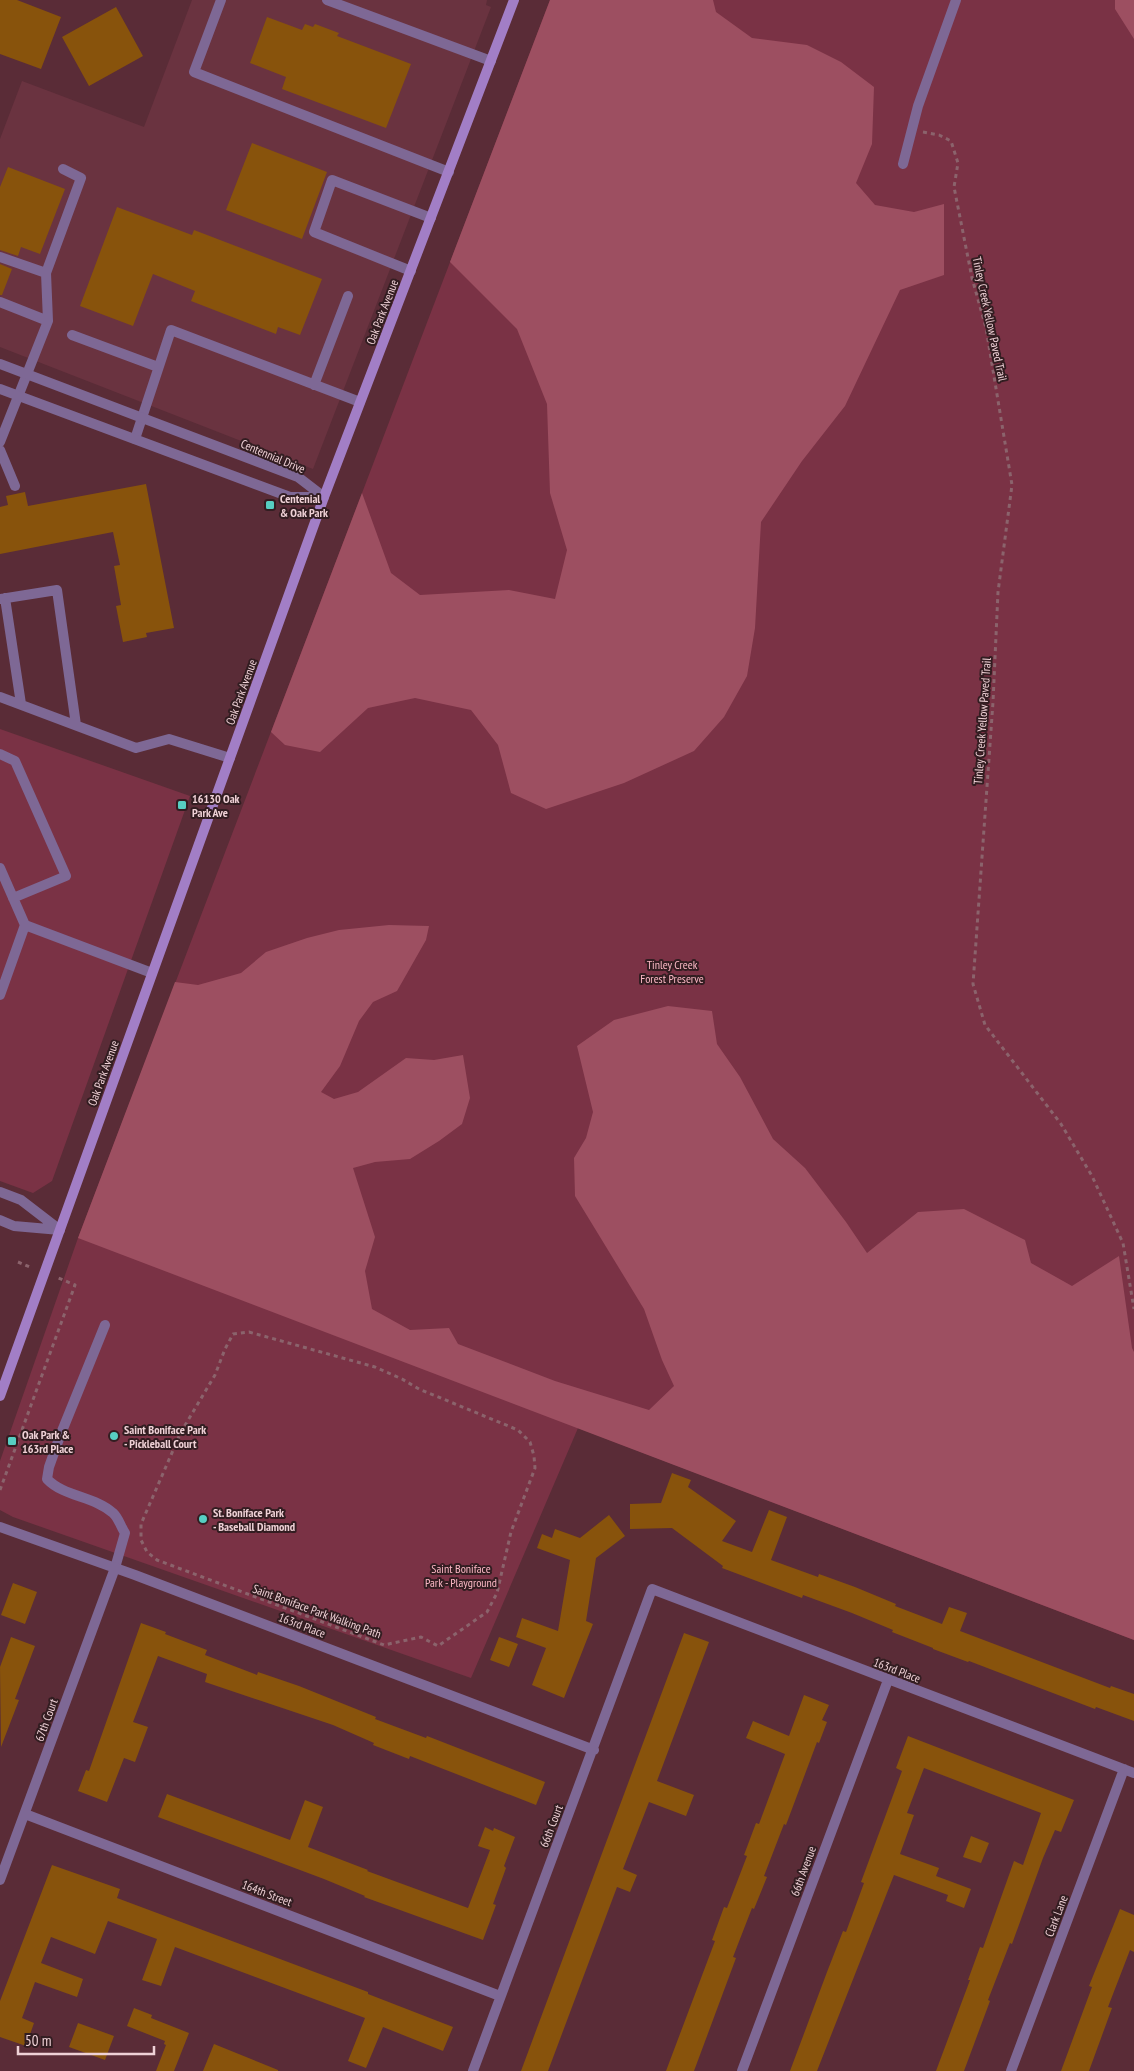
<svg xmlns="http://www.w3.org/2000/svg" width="1134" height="2071" viewBox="0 0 1134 2071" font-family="'PT Sans Narrow',sans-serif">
<rect width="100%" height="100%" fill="#5a2c37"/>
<!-- built -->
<path fill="#6a3340" d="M192,0h295l-1,5 5,2 -178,462 -313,-122v-208l22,-58 122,46z"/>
<!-- green -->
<path fill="#7a3245" d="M550,0h584v1640l-556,-212 -107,250 -458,-161 -13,-7v-49l78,-223z
M0,729l190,67 -138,385 -19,12 -33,-12z"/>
<!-- forest -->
<path fill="#9d4f61" d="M550,0h163l3,12 36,26 55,7 34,17 33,25 -2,57 -16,39 19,22 39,7 30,-8v71l-44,15 -55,116 -43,55 -41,61 -6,106 -8,48 -23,41 -30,34 -70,32 -78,26 -35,-16 -13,-48 -27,-35 -56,-12 -47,10 -48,44 -35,-7 -14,-13 91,-239 29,80 29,22 89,-5 46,9 12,-49 -17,-57 -3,-89 -30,-75 -67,-67z
M1115,0h19v39l-19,-30z
M389,925l40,1 -3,14 -29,51 -24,11 -14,19 -19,45 -19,26 13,7 24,-7 48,-34 28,2 29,-5 7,43 -8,26 -23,17 -29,18 -35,3 -22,6 22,69 -10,34 7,38 38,21 39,-2 9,16 97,37 94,29 25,-24 -12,-26 -18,-51 -69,-113 -1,-38 12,-20 7,-26 -16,-66 37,-26 54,-14 44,5 5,33 23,33 33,62 32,29 41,54 21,31 51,-41 46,-3 61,31 6,23 41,23 47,-30 13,92 2,4v288l-1056,-402 97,-256 23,3 43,-12 25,-21 41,-14 32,-8z"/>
<!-- building -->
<path fill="#88530c" d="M0,0h17l44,17 -20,52 -41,-15z
M116,7l27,49 -54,30 -27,-49z
M267,17l35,13 3,-6 8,3 2,-3 24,9 -2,3 74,28 -25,64 -104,-39 4,-12 -36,-14z
M252,143l75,29 -25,67 -76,-29z
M8,167l57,22 -25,65 -19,-7 -3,9 -18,-6v-63z
M117,207l75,28 2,-5 128,49 -22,56 -22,-8 -2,7 -85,-33 4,-10 -42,-17 -20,52 -53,-20z
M0,264l12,5 -10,26h-2z
M146,484l28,144 -28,5 1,4 -24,5 -7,-36 5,-1 -7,-39 6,-1 -7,-33 -113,22v-47l8,-2 -2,-9 19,-4 3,14z
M672,1473l19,7 -3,7 48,34 -14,20 30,11 17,-42 18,7 -16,43 47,17 1,-3 36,13 41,17 -1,2 47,18 7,-17 18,6 -7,18 150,57 1,-2 23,8v27l-38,-14 -1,2 -126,-48 -1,1 -35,-13v-1l-41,-16 1,-2 -41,-17 -49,-18 -1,3 -80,-30 1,-2 -51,-38 -42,1v-25l31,-1z
M609,1515l16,21 -29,22 -10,63 7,3 -29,74 -32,-13 14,-37 -30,-11 6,-19 36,13 12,-71 -33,-12 5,-14 10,4 3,-9 25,9z
M13,1583l24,9 -12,32 -24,-9z
M141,1623l25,9 -1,2 42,16 -2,5 52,20 1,-3 41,14 77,31 -1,2 51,19 1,-2 118,46 -9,23 -126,-49 -1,3 -36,-14 1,-2 -41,-18 -128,-43 2,-8 -49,-18 -25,66 15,5 -13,35 -11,-4 -17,44 -29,-11 8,-21 3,1z
M684,1633l25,9 -52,139 37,14 -8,21 -37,-14 -26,67 14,6 -7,17 -13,-5 -69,184h-27z
M11,1637l24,9 -20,53 4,1 -18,47 -1,-80z
M499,1637l19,7 -9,23 -19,-7z
M804,1695l25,10 -7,15 5,2 -8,21 -2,-1 -31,83 -2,-1 -20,52 3,1 -13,32 -2,-1 -19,49 3,1 -42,113h-28l49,-130 -3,-1 12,-33 3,1 20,-52 -3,-1 12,-32 3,1 26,-70 -39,-16 7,-17 36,15z
M908,1736l166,64 -13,32 -6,-2 -12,28 -31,86 -2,-1 -22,57 2,1 -26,70h-28l34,-91h-2l12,-33 3,1 31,-87 9,4 18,-52 -117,-45 -17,45 7,2 -14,39 39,14 -3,8 35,13 -7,19 -18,-7 2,-6 -54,-20 -77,196h-27l37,-99 16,-41 3,1 18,-49 -3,-1 41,-111 -6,-3z
M167,1794l123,46 15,-40 18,7 -15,40 60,23 -1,1 101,37 22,-58 -12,-4 7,-19 8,4 1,-3 21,9 -11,29 2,2 -13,36 3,1 -13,35 -119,-43 1,-1 -41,-17 -166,-62z
M971,1836l18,7 -8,20 -18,-6z
M52,1865l68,24 -3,9 251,94v2l85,33 -10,24 -60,-24 -17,41 -18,-7 17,-43 -190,-71 -14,39 -19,-6 15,-41 -49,-18 -13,33 -44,-17 -10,26 42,16 -6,18 -42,-15 -13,36 12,5 -8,23 -26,-9v-36z
M1120,1909l14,6v37l-4,-2 -22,57 4,1 -23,63h-28l31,-84 -3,-1z
M134,2008l18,7 -1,3 38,15 -15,38h-18l10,-26 -2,-1 1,-3 -38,-15z
M78,2023l36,13 -9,24 -36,-13z
M214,2044l64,26v1h-75z"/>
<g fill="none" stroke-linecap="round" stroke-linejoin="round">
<!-- path -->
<path stroke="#8b636c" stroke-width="3" stroke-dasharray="4 4" stroke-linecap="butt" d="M923,132l16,3 12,6 7,22 -4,24 18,91 14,50 26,157 -14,107 -5,110 -20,282 12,41 76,99 31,52 31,67 11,66
M18,1262l14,6
M249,1332l126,35 27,12 17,10 99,41 12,12 4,14 1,12 -24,64 -14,61 -10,19 -49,34 -17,-9 -37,8 -227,-85 -10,-8 -6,-12v-16l40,-92 34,-57 10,-26 8,-15z
M0,1490l75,-205 -19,-8"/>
<!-- lane -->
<path stroke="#7e6895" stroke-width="10" d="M221,0l-27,72 255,100
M327,0l164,61
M903,164l15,-58 38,-106
M0,257l46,16
M411,271l-97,-39 18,-52 99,38
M0,302l48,19
M72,335l86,32
M314,385l34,-89
M135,439l36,-109 189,72
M0,442l48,-121 -2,-48 35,-95 -18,-9
M0,450l15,36
M5,598l16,106
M0,599l57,-9 19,135
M0,697l136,51 33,-9 61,19
M0,754l15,7 51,115 -53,22
M0,868l25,57 127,48
M0,995l25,-70
M105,1325l-45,111 -11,31 -2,12c17,18 47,17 66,34 5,4 8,14 12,20l-10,35"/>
<!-- street -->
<path stroke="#7e6895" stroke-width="10" d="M0,364l298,113 26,20
M0,389l290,108h34
M0,1192l21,8 39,30
M0,1220l14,6 46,4
M0,1527l135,48 459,175
M25,1814l475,182
M0,1880l115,-312
M473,2071l179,-482 482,184
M742,2071l146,-391
M1011,2071l113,-302"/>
<!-- secondary -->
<path stroke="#a27ec6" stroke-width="10" d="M0,1396l324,-899 190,-497"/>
</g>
<!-- markers -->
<g fill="#57cec2" stroke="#321d21" stroke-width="2">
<rect x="265" y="500" width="10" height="10" rx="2.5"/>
<rect x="177" y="800" width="10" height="10" rx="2.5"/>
<circle cx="114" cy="1436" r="5"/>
<rect x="7" y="1436" width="10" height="10" rx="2.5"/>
<circle cx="203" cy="1519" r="5"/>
</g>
<g text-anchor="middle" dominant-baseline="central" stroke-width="4" stroke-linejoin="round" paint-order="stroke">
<!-- street labels -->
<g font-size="12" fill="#efd1d6" stroke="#321d21">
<text transform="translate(382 312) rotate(-69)">Oak Park Avenue</text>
<text transform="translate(990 319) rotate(78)">Tinley Creek Yellow Paved Trail</text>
<text transform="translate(273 456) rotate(23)">Centennial Drive</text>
<text transform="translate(241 692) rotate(-70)">Oak Park Avenue</text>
<text transform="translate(982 721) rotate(-86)">Tinley Creek Yellow Paved Trail</text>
<text transform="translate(103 1073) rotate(-70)">Oak Park Avenue</text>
<text transform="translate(317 1611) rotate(20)">Saint Boniface Park Walking Path</text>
<text transform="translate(302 1625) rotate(21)">163rd Place</text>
<text transform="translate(897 1670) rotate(21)">163rd Place</text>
<text transform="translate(46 1720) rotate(-70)">67th Court</text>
<text transform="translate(551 1826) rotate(-69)">66th Court</text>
<text transform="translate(803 1871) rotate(-70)">66th Avenue</text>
<text transform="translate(267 1893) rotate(21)">164th Street</text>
<text transform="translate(1056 1916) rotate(-69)">Clark Lane</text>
</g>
<!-- poi labels -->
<g font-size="12" font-weight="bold" fill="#efd1d6" stroke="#321d21" text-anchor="start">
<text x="280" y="498">Centenial<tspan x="280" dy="14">&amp; Oak Park</tspan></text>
<text x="192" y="798">16130 Oak<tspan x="192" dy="14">Park Ave</tspan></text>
<text x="124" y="1429">Saint Boniface Park<tspan x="124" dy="14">- Pickleball Court</tspan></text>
<text x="22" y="1434">Oak Park &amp;<tspan x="22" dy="14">163rd Place</tspan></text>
<text x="213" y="1512">St. Boniface Park<tspan x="213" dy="14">- Baseball Diamond</tspan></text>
</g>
<!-- park labels -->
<g font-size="12" fill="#fdb9c6" stroke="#321d21">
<text x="672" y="964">Tinley Creek<tspan x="672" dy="14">Forest Preserve</tspan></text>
<text x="461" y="1568">Saint Boniface<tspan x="461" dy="14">Park - Playground</tspan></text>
</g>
</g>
<!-- scale -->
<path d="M18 2046v8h136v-8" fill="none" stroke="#efd1d6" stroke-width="2.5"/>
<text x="25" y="2046" font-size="15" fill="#efd1d6" stroke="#321d21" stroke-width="4" paint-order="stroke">50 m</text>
</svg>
